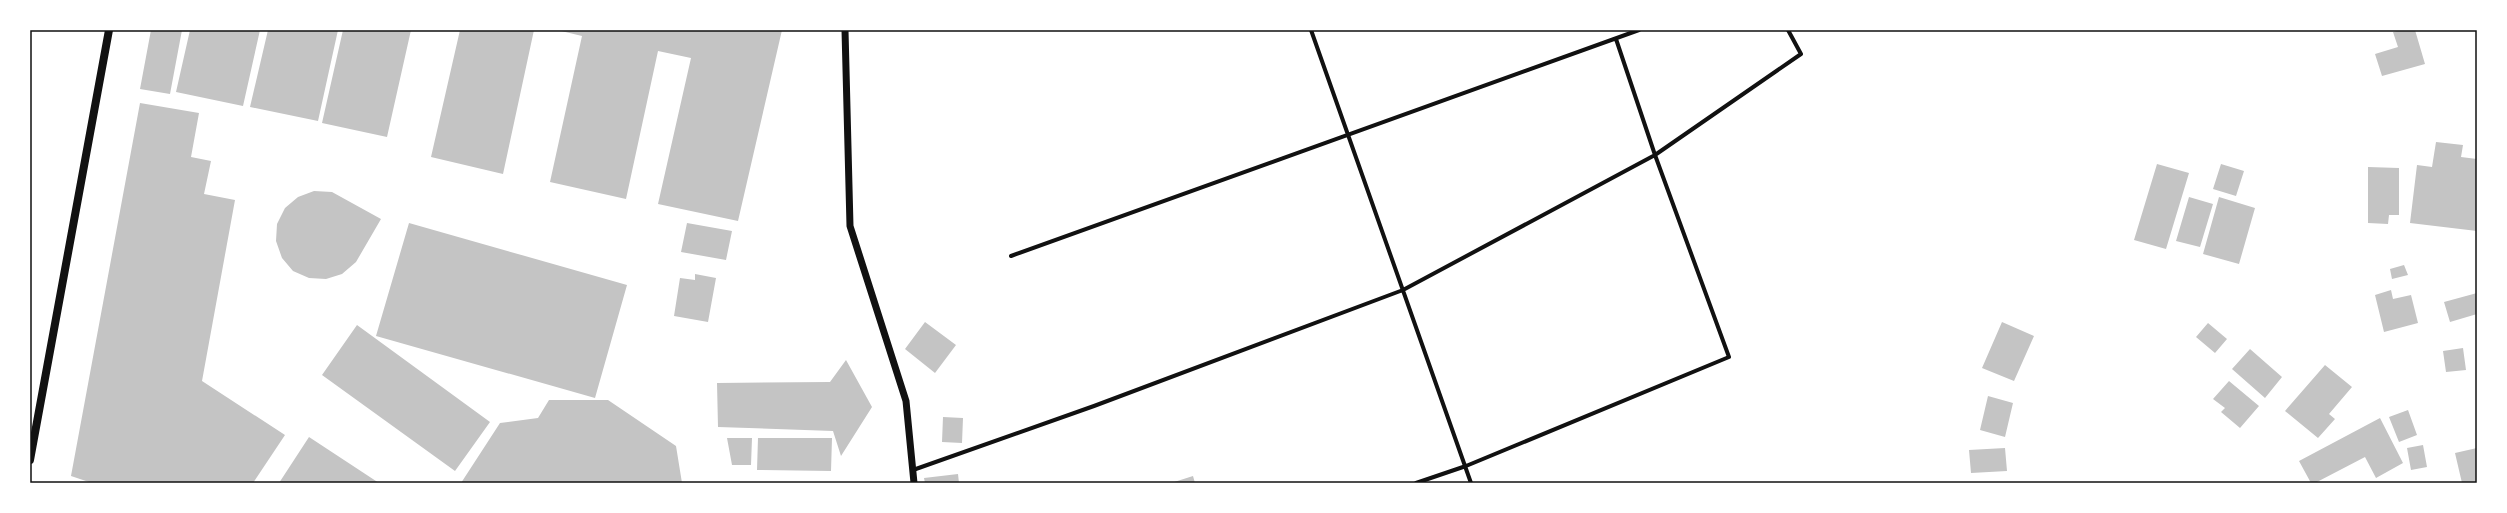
<svg xmlns="http://www.w3.org/2000/svg" width="2507" height="513" viewBox="0 0 2507 513" font-family="Raleway,sans-serif">
<rect width="100%" height="100%" fill="#fff"/>
<!-- building -->
<path fill="#c4c4c4" d="M151,30h31l-12,64 -30,-5z
M190,30h70l-17,76 -67,-14z
M268,30h70l-20,91 -68,-14z
M343,30h68l-24,107 -65,-14z
M460,30h74l-31,144 -72,-17z
M557,30h225l-44,191 -80,-17 33,-146 -33,-7 -32,148 -76,-17 32,-146z
M2401,30h14l10,34 -43,12 -7,-22 23,-7 -5,-15z
M140,103l59,10 -8,44 20,4 -7,33 31,6 -33,181 83,54 -32,48h-161l-21,-7z
M2436,142l27,3 -2,12 16,2v72l-67,-8 7,-58 15,2z
M2157,164l32,9 -23,76 -32,-9z
M2221,164l23,7 -8,25 -23,-7z
M2368,167l31,1v47h-10l-1,9 -20,-1z
M314,191l18,1 49,27 -25,43 -14,12 -16,5 -17,-1 -16,-7 -11,-13 -6,-17 1,-17 8,-16 13,-11z
M2189,197l24,7 -13,43 -24,-6z
M2219,197l36,11 -16,56 -36,-10z
M409,223l218,62 -32,113 -219,-62z
M687,223l45,8 -6,29 -45,-8z
M2404,265l4,10 -16,4 -2,-10z
M695,274l21,4 -8,44 -34,-6 6,-38 15,2z
M2391,290l2,9 18,-4 7,28 -34,9 -9,-37z
M2477,293v21l-27,8 -6,-20z
M925,322l31,23 -21,28 -30,-24z
M2002,322l32,14 -20,45 -32,-13z
M2208,323l19,16 -12,14 -19,-16z
M357,325l133,97 -35,49 -133,-96z
M2463,348l3,22 -20,2 -3,-21z
M2250,349l32,28 -17,21 -33,-29z
M846,360l26,47 -31,49 -8,-25 -115,-4 -1,-44 113,-1z
M2325,365l27,22 -23,27 6,5 -17,19 -33,-27z
M2229,381l30,25 -19,22 -19,-16 4,-4 -12,-9z
M1988,396l25,7 -8,34 -25,-7z
M549,400h59l68,46 6,37h-221l39,-60 38,-5z
M2408,410l9,25 -18,7 -10,-25z
M943,417l20,1 -1,25 -20,-1z
M2380,418l23,45 -27,15 -11,-21 -50,26h-4l-12,-22z
M309,437l70,46h-100z
M727,438h25l-1,27h-19z
M758,438h74l-1,33 -74,-1z
M2423,445l4,22 -16,3 -4,-22z
M2005,448l2,23 -36,2 -2,-23z
M2477,448v35h-15l-7,-30z
M958,474l1,9h-34l-1,-5z
M1193,476l2,7h-24z"/>
<g fill="none" stroke-linecap="round" stroke-linejoin="round">
<!-- minor -->
<path stroke="#111" stroke-width="4" d="M1311,30l160,453
M1011,256l628,-226
M913,470l181,-64 309,-116 252,-135 146,-101 -13,-24
M1416,483l50,-17 263,-109 -74,-202 -39,-116"/>
<!-- tertiary -->
<path stroke="#111" stroke-width="7" d="M845,30l5,196 56,175 8,82"/>
<!-- secondary -->
<path stroke="#111" stroke-width="8" d="M30,460l79,-430"/>
</g>
<!-- border -->
<rect width="2507" height="513" fill="none" stroke="#ffffff" stroke-width="62"/>
<rect x="31" y="31" width="2445" height="451" fill="none" stroke="#111" stroke-width="1.5"/>
</svg>
